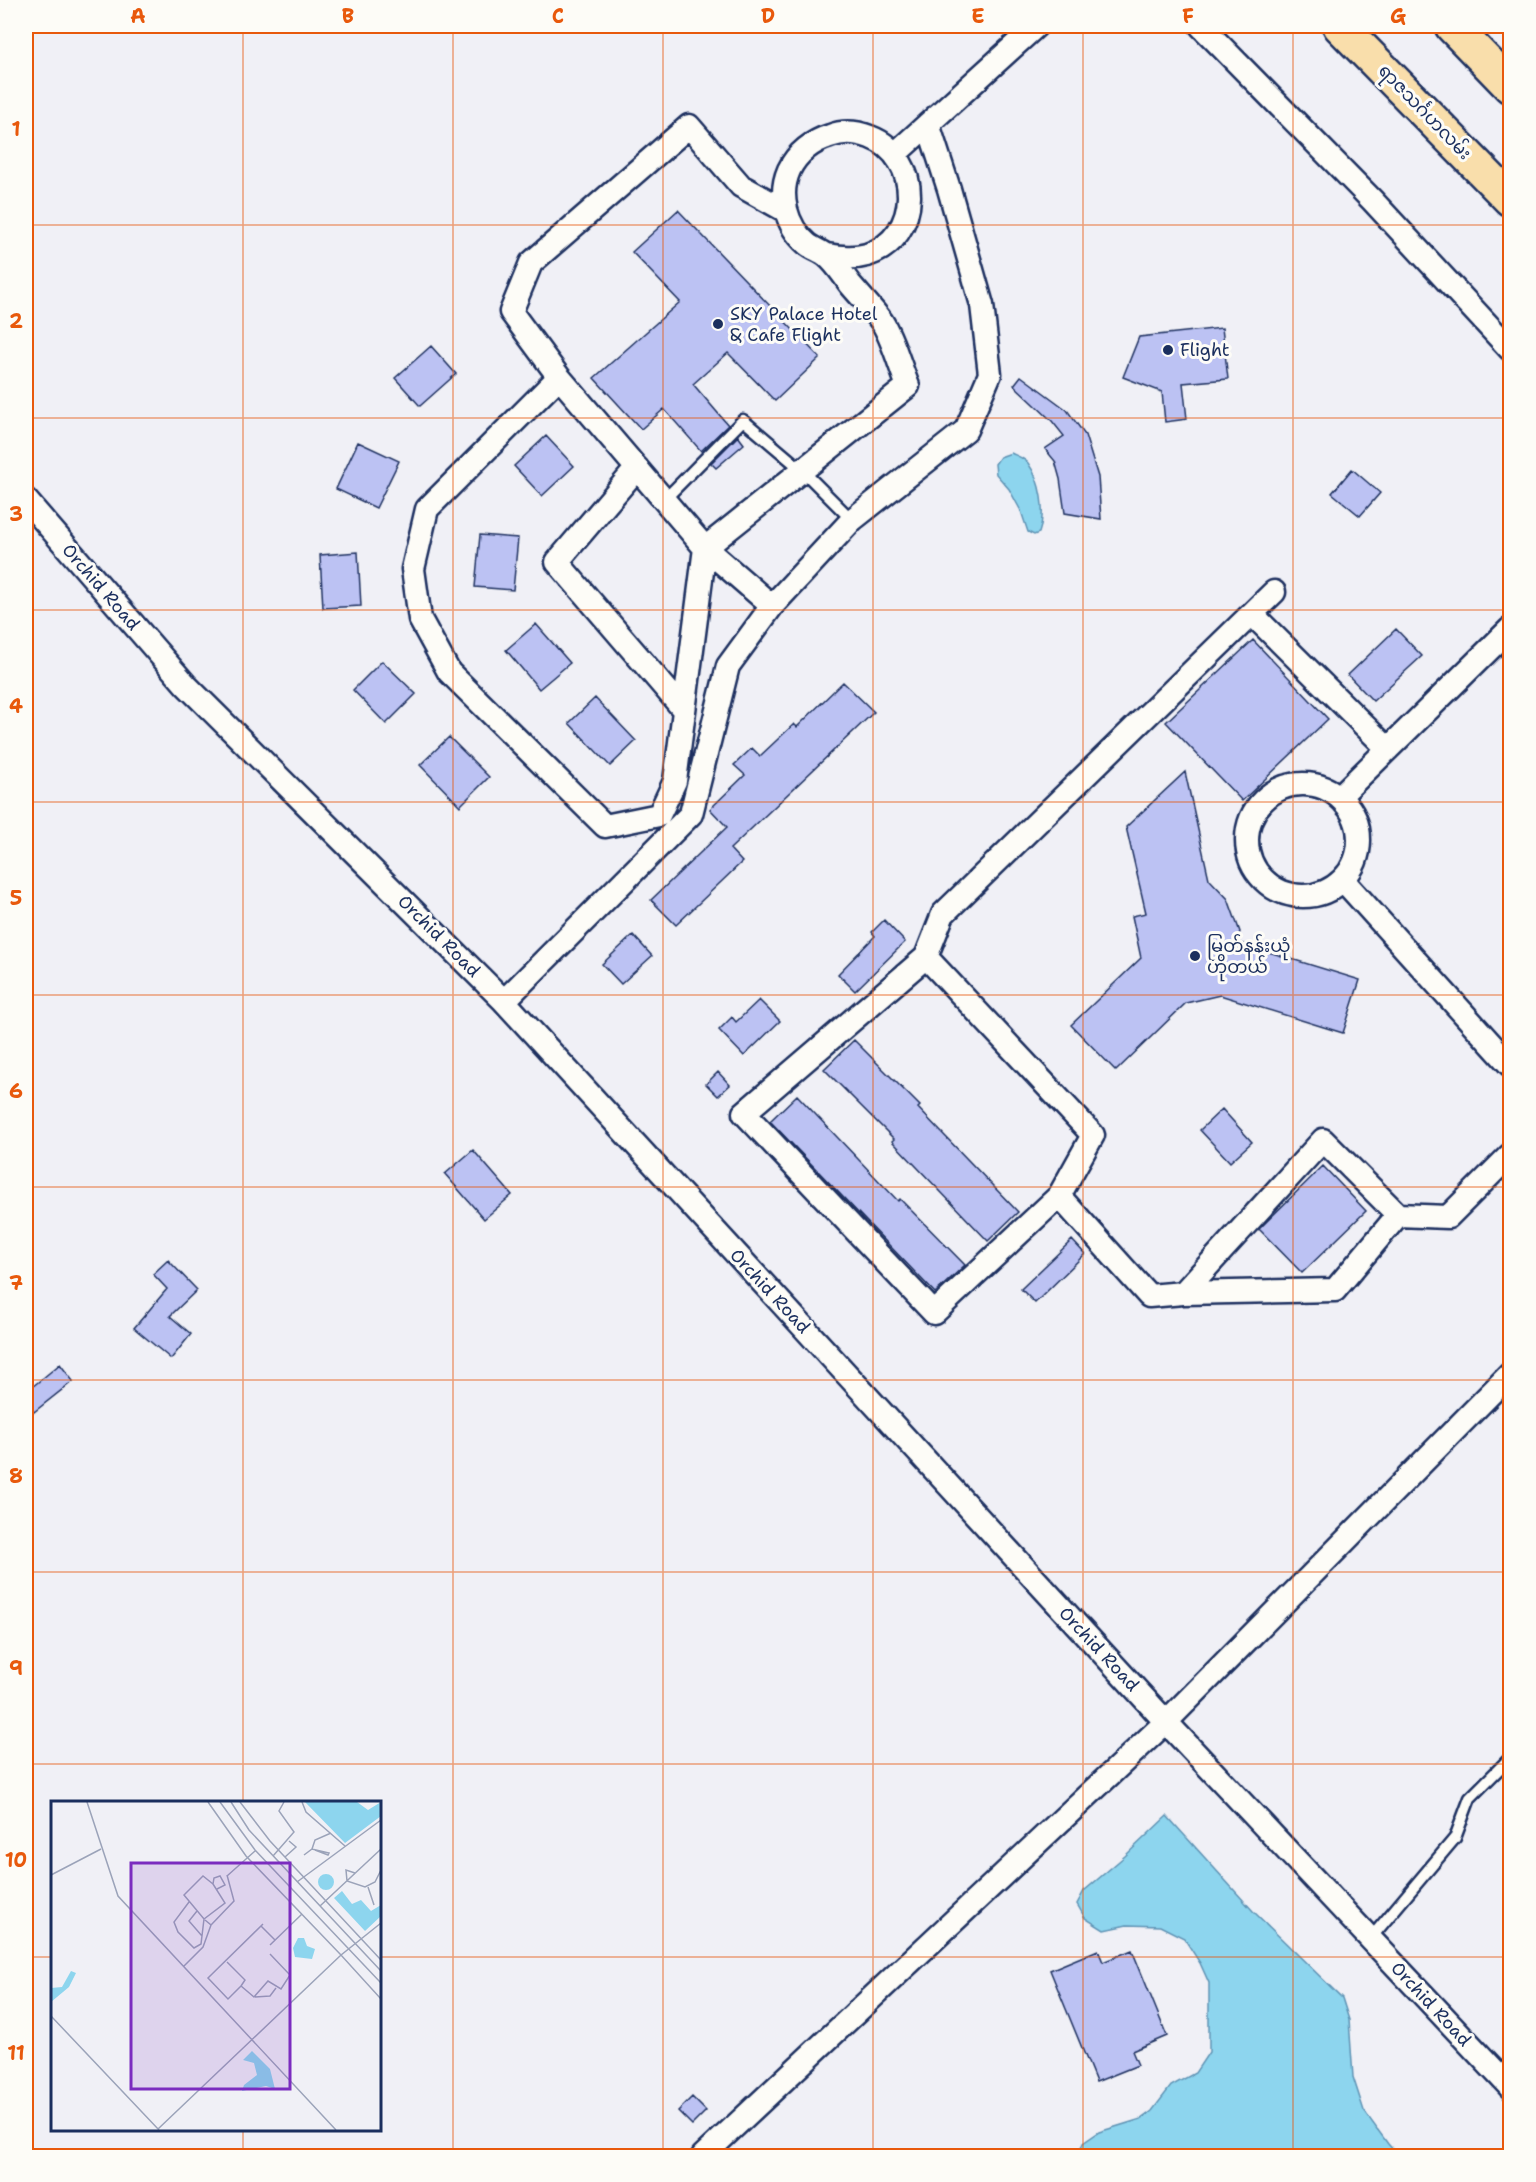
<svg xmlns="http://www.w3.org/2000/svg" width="1536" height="2182" viewBox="0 0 1536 2182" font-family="'Shantell Sans','Noto Sans Myanmar',sans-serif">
<rect width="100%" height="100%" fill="#f0f0f6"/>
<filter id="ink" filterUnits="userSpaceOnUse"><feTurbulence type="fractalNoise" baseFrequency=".0167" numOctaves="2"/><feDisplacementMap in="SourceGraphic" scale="12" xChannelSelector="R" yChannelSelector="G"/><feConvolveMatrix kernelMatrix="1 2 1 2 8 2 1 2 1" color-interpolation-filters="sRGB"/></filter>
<g filter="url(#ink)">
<!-- water -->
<path fill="#8dd5ee" stroke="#5f93b4" stroke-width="1.5" d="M1011,453c6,3 13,5 17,10 13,18 18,49 11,70l-5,2 -6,-3 -7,-21 -12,-22 -13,-15 -1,-10 5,-7z
M1167,1816l86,95 89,87 7,22 4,57 11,34 24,33 11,12h-321l5,-13 16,-11 42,-13 11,-8 19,-25 24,-13 14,-21v-69l-9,-20 -16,-25 -24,-12 -33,-1 -23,5 -19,-12 -8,-14 7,-13 41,-35z"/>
<!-- building -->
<path fill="#bcc2f3" stroke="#1b2f5e" stroke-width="1.5" d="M678,210l142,148 -45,43 -47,-48 -35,31 35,41 -27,26 -37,-42 -23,20 -47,-51 86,-76 -48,-50z
M1222,328l6,51 -45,4 4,36 -22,3 -3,-30 -39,-15 16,-40z
M431,346l25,28 -36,32 -25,-28z
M1021,376l46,34 18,25 13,42 3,42 -36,-6 -5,-34 -5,-18 -10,-12 19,-13 -12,-15 -38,-36z
M546,436l28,30 -32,30 -28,-30z
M738,436l6,8 -28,24 -5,-5z
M358,442l41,19 -23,47 -40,-19z
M1352,469l28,24 -20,23 -28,-23z
M480,535l38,3 -5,52 -38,-3z
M358,552l3,54 -38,2 -3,-53z
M536,624l34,39 -31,26 -33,-39z
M1396,629l26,27 -49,45 -25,-26z
M1253,640l75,79 -86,82 -76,-79z
M382,661l34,33 -30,30 -33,-34z
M843,682l31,30 -144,137 12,13 -66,63 -25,-25 76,-73 -17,-18 35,-34 -11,-10 18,-17 8,8 34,-32 3,3z
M595,698l41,43 -26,25 -41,-43z
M449,737l40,40 -29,29 -40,-41z
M1185,772l24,107 19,20 12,33 -4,10 124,38 -17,53 -123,-38 -34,8 -70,68 -45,-46 70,-67 -9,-42 14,-3 -20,-86z
M884,920l21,22 -50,49 -17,-17 37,-38 -3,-4z
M633,935l19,21 -31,28 -19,-20z
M759,1000l21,21 -36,35 -25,-26 13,-13 4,5z
M854,1040l66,66 -2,2 100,104 -30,29 -96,-100 2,-2 -70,-70z
M718,1072l12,13 -12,11 -12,-12z
M797,1095l101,106 2,-2 65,66 -30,28 -165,-172z
M1222,1109l30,33 -22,20 -30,-32z
M473,1150l39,45 -28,24 -39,-45z
M1323,1166l43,45 -64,62 -43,-44z
M1072,1240l13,14 -50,49 -14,-14z
M168,1260l29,30 -27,26 21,18 -20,25 -37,-31 33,-39 -14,-15z
M60,1364l13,17 -39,31 -8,-10v-10z
M1098,1950l5,12 29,-12 35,86 -35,15 6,14 -42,17 -46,-112z
M692,2097l14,14 -14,14 -14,-14z"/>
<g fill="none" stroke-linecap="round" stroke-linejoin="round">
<!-- lane casing -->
<g stroke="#1b2f5e" stroke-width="15">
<path id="lane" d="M664,500l79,-80 59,50 50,50
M1370,1939l85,-101 15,-40 40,-40"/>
</g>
<!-- street casing -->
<g stroke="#1b2f5e" stroke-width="27">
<path id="street" d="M1201,26l171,174 138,149
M895,154l141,-128
M786,211l-45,-25 -52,-60 -158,137 -20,49 48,65 146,171 203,-162c-8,-19 -15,-47 -26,-64 -9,-13 -22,-26 -32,-38 -7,-9 -14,-21 -23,-28 -6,-5 -14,-7 -20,-12 -21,-18 -29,-49 -18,-74 8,-17 24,-29 41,-34 13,-5 27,-4 40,1 53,20 52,101 -3,118 -14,4 -27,2 -41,0
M559,377l-132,132 -14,60 7,50 29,53 156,154 54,-11 16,-34 30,-233
M637,468l-80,94 127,148
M26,500l160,185 318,316 662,721 344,365
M1274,592l-331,322 -17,43 -182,156 190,200 125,-117 90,100 34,-3 140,-153 75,75 50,2 62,-62
M772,606l80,-86 114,-90 24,-56 -8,-69 -33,-116 -21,-65
M1252,614l136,135
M1247 840a56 56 0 1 1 112 0a56 56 0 1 1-112 0Z
M1339,797l171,-168
M1343,880l167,185
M926,957l167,178 -34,61
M504,1001l187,-187 37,-148 44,-60 -67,-58
M1183,1293l152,-3 63,-75
M703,2156l463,-434 344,-348"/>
</g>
<!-- primary casing -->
<g stroke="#1b2f5e" stroke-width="38">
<path id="primary" d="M1340,26l170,173
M1452,26l58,60"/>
</g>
<!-- lane -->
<use href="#lane" stroke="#fdfcf7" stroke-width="10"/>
<!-- street -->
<use href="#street" stroke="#fdfcf7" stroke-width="22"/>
<!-- primary -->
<use href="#primary" stroke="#f9deab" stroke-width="33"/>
</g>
</g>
<!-- grid -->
<path fill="none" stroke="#e8590c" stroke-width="1.5" stroke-opacity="0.55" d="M243,26v1776M453,26v2130M663,26v2130M873,26v2130M1083,26v2130M1293,26v2130M26,225h1484M26,418h1484M26,610h1484M26,802h1484M26,995h1484M26,1187h1484M26,1380h1484M26,1572h1484M26,1764h1484M26,1957h26M380,1957h1130M243,2130v26"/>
<!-- markers -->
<g fill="#1b2f5e" stroke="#fdfcf7" stroke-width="2">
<circle cx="718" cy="324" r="6"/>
<circle cx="1168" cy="350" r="6"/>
<circle cx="1195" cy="956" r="6"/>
</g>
<g text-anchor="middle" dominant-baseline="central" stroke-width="6" stroke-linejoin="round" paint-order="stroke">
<!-- street labels -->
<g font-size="18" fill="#1b2f5e" stroke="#fdfcf7">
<text transform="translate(1425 112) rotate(46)">ရာဇသင်္ဂဟလမ်း</text>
<text transform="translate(101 587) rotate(49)">Orchid Road</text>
<text transform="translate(439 936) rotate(45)">Orchid Road</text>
<text transform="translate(770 1291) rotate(47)">Orchid Road</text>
<text transform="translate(1099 1649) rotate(47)">Orchid Road</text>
<text transform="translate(1431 2004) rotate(47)">Orchid Road</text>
</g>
<!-- poi labels -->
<g font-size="18" fill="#1b2f5e" stroke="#fdfcf7" text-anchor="start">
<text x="730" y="314">SKY Palace Hotel<tspan x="730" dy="21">&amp; Cafe Flight</tspan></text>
<text x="1180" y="350">Flight</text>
<text x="1207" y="946">မြတ်နန်းယုံ<tspan x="1207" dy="21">ဟိုတယ်</tspan></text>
</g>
</g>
<!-- overview -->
<g transform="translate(51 1801)">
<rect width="330" height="330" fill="#f0f0f6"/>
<path d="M254,1h52l11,8 13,-8v14l-36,27zM267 81a8 8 0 1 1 16 0a8 8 0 1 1-16 0ZM291,90l10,13 9,-4 10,11 10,-6v11l-16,15 -31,-33zM247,137h6l3,8 8,3 -3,10 -17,-2 -2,-9zM20,170l5,2 -7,14 -18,15v-14l11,-1zM201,250l18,18 5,20 -9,-3 -24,5 2,-6 13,-10 -3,-12 -11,-3z" fill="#8dd5ee"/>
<path fill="none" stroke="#9ba3b9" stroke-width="1.5" d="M36,1l31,94 218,234M157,1l38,54 95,99 40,-32M169,1l35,48 126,133M180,1l18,28 132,141M189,1l30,39 111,119M251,1l4,10 39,34M261,48l3,-9 16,-7M253,54l8,-6 17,4 -1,2 -13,-5M222,55l21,-24 -15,-21 5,-9M234,56l11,-10 -7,-6M304,72l-9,-3 1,11 18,6 10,-5 6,-12M0,74l50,-26M176,75l28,-25M246,81l84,-62M162,83l-10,-8 -19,19 20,24 21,-16 -12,-19 1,-6 6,-2 5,9 -8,4M317,86l6,18M138,101l-15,20 4,10 16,16 7,-4 3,-25M269,105l61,-57M146,110l-8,10 13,15M212,123l-55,54 20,21 13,-13 13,11 14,-16 13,8 9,-14 -20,-21M160,124l23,-24 -7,-26M210,125l14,14M219,144l32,-31M176,161l18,18 -4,6M133,165l19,-19 8,-22 -6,-5M204,196l15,-1 6,-8M0,215l108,114M107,328l183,-174 40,44"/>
<path fill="#7b2cbf" fill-opacity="0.15" stroke="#7b2cbf" stroke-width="3" d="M80,62h159v226h-159z"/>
<rect width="330" height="330" fill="none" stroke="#1b2f5e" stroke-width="3"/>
</g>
<!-- margin -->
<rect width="1536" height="2182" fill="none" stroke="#fdfcf7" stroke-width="66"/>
<rect x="33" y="33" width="1470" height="2116" fill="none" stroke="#e8590c" stroke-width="2"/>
<g font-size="20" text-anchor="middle" font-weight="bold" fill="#e8590c">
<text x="138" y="23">A</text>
<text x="348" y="23">B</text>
<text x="558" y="23">C</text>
<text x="768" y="23">D</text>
<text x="978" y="23">E</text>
<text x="1188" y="23">F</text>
<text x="1398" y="23">G</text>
<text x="16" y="136">1</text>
<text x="16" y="328">2</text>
<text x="16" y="521">3</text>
<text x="16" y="713">4</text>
<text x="16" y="905">5</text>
<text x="16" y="1098">6</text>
<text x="16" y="1290">7</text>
<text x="16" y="1483">8</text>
<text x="16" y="1675">9</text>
<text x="16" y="1867">10</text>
<text x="16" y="2060">11</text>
</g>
</svg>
